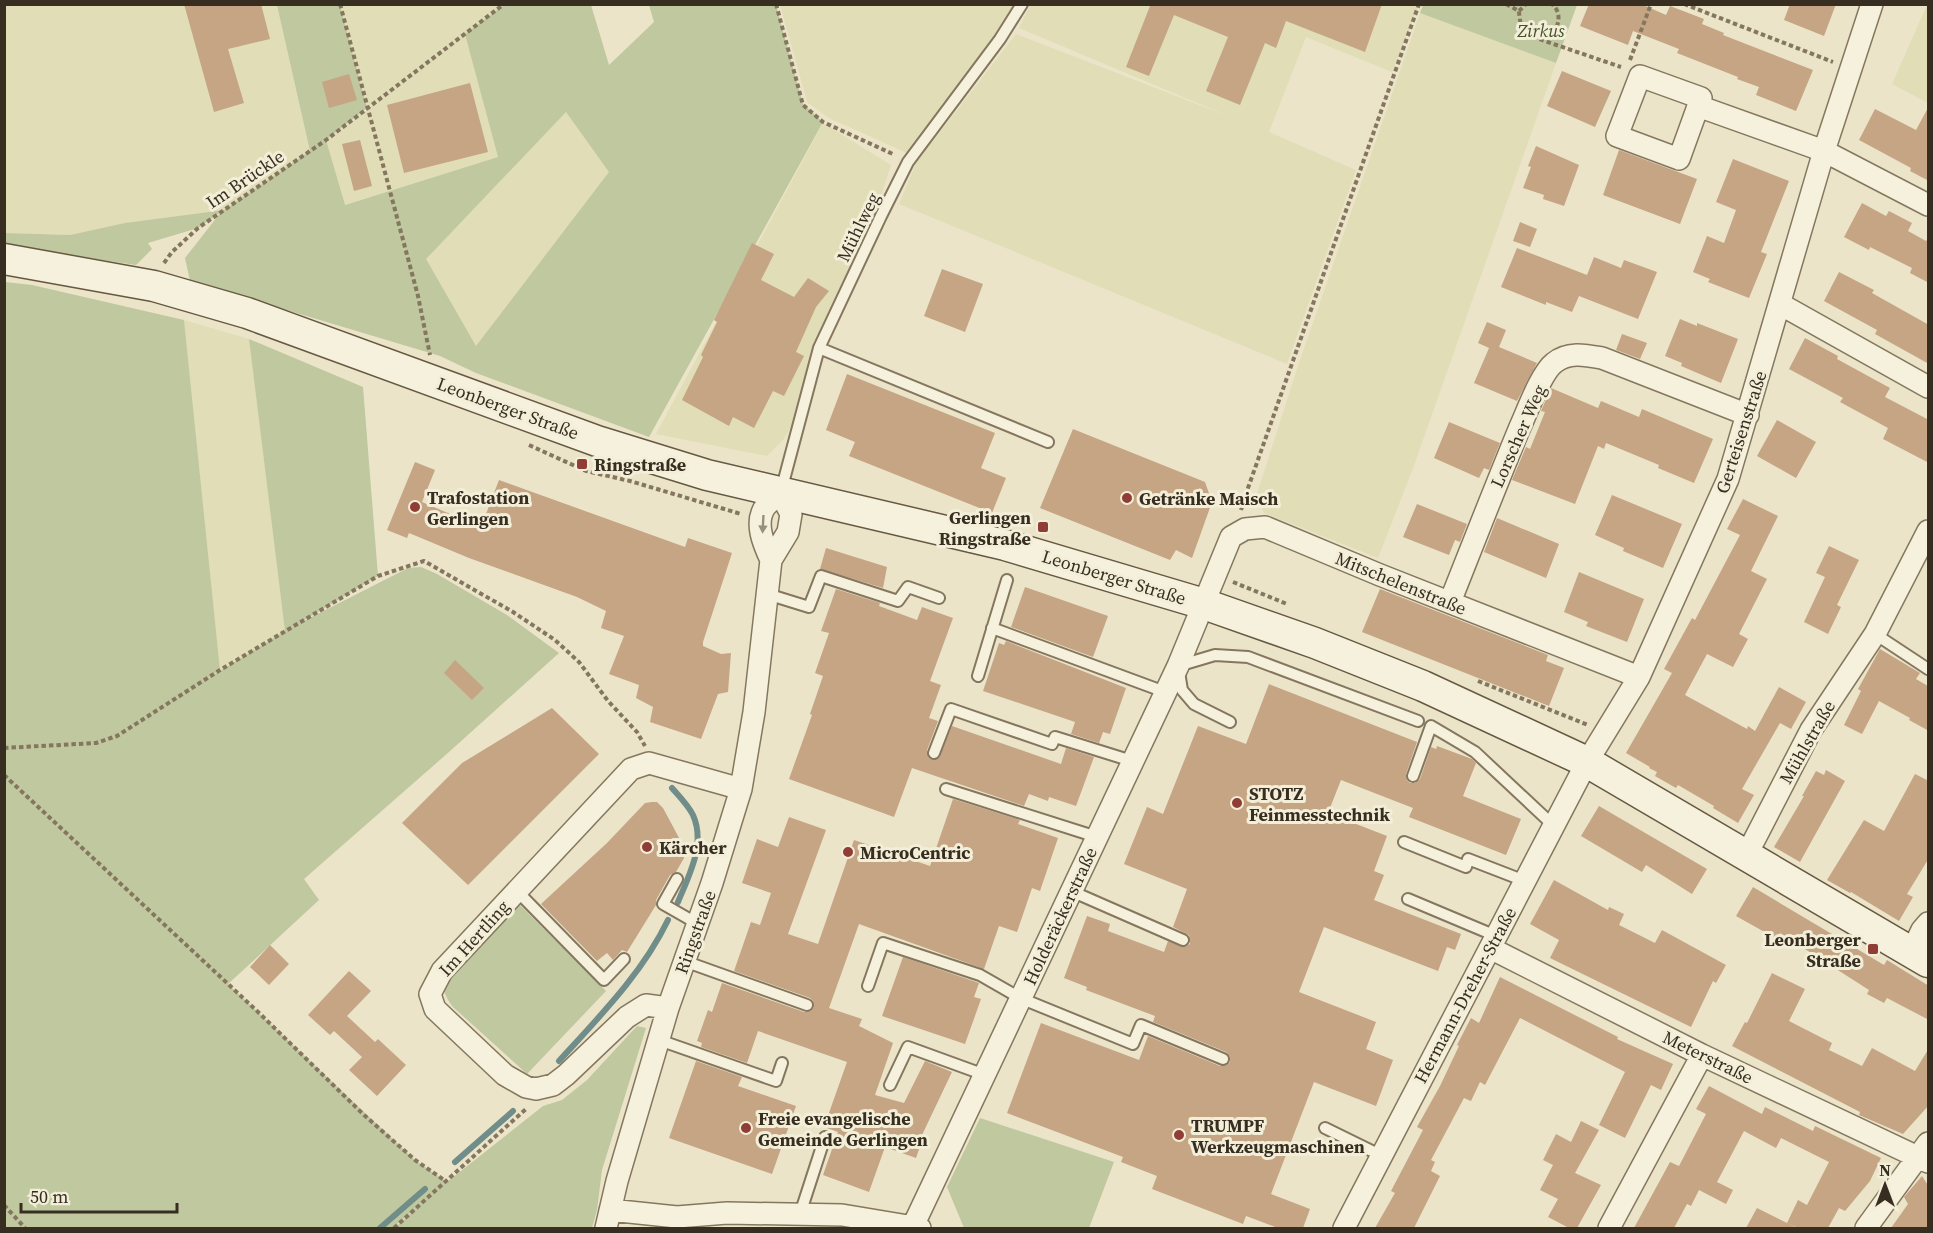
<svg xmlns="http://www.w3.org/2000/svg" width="1933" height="1233" viewBox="0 0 1933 1233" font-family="'Source Serif 4',serif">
<rect width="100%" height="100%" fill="#ebe4c9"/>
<!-- farmland -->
<path fill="#e0ddb7" d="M5,5h272l33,146 -86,59 -99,13 -55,12 -65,-2z
M340,5h164l-38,30 32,122 -154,48 -18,-65 60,-45 -19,13z
M780,5h238l-13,18 -98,130 -78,-35 -22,-16z
M1030,5h389l-27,67 -86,-35 -37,95 87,38 -69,194 -388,-160 17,-41 100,-129 217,84 -214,-90z
M1927,5h1v98l-36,-19z
M1420,13l136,50 -144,408 -34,87 -114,-45 -8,-16 41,-128z
M566,112l44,60 -134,174 -51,-87z
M823,123l68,42 -14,43 -58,140 -15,59 -21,33 -16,16 -111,-22z
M184,320l65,19 36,292 -65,39z"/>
<!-- green -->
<path fill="#bfc89e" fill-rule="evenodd" d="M277,5h63l27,103 -41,32 19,65 153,-48 -33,-123 39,-29h87l18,60 45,-43 -5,-17h127l27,99 20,18 -174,315 -173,-64 -36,-17 -250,-75 -5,-23 36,-46 -23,16 -50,15 4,6 -16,16 -131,-19 -1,-13 66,2 55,-12 99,-13 86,-59zM566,112l43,60 -133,174 -50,-87z
M1423,5v-1l154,1 -21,58 -136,-50z
M5,282l27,3 152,35 36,350 -20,13 85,-52 -36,-292 114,48 15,189 -80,48 110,-56 13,-1 16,7 70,41 52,38 -110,99 -145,127 15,21 -91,84 187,176 32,22 96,-76 19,-6 25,-20 50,-54 9,2 -44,142 -5,40 -5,18h-198l24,-21 -26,21h-387z
M520,905l86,86 -79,83 -74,-67c-8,-11 -13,-20 -6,-33z
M980,1118l134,44 -25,66h-125l-17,-41z"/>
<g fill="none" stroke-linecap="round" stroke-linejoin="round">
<!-- stream -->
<path stroke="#718d89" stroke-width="6" d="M672,788c7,8 16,17 21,27 13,29 -4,60 -15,87
M559,1061c40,-44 83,-87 109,-141
M455,1162l58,-51
M380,1228l45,-39"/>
</g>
<!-- building -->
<path fill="#c5a583" d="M184,4h77l9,35 -42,10 16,54 -30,9z
M1149,4h233l-17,48 -79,-31 -10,27 -11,-5 -25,62 -34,-14 22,-54 -54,-22 -25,61 -23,-9 24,-61z
M1589,4h52l25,11 4,-9 34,13 -2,5 22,9 -1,2 90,35 -17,41 -40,-16 3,-8 -22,-8 1,-2 -61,-24 2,-4 -46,-18 -5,14 -48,-19z
M1790,4h46l-12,32 -40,-16z
M1562,71l49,20 -16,36 -48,-21z
M349,74l8,26 -28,8 -7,-26z
M470,83l18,69 -84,21 -17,-68z
M1929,106v75l-19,-10 1,-3 -52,-28 16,-31 41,21z
M360,140l12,46 -18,5 -12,-47z
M1536,146l43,19 -15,41 -21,-7 1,-4 -21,-7 8,-21 -3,-1z
M1619,150l78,29 -17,45 -77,-29z
M1733,159l56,22 -28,71 6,2 -18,44 -41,-16 2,-3 -17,-7 14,-36 17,7 12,-33 -20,-8z
M1862,203l24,13 3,-5 23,12 -4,8 18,10 3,-4v46l-19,-10 2,-5 -42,-21 -1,3 -25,-13z
M1520,222l17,7 -7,18 -17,-6z
M752,243l22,11 -13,26 33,17 14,-19 21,13 -13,16 -20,45 8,4 -20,40 -11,-5 -19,37 -21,-11 -4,9 -47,-26 21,-43 -2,-2 16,-33 -3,-2z
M1517,248l70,27 7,-18 27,11 3,-8 33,12 -19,47 -59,-23 -7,16 -26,-10v3l-45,-18z
M942,269l41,15 -18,48 -41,-16z
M1839,272l35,18 -2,3 57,32v39l-54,-30 2,-4 -53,-29z
M1680,319l17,7v-3l41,16 -17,44 -40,-17 1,-3 -17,-7z
M1487,322l19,8 -7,17 38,16 -20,38 -43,-18 15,-35 -11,-5z
M1622,334l25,9 -7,16 -24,-9z
M1805,338l33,18 -1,3 53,29 -5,9 44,23v43l-46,-24 5,-11 -48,-26 3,-4 -54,-29z
M847,374l148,59 -14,35 25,10 -14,35 -143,-57 6,-14 -29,-12z
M1551,388l47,20 3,-7 38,16 3,-8 71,30 -19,44 -36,-15 1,-3 -53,-22 -2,6 -6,-3 -23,58 -63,-24 14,-33 4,2 15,-37 -4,-1z
M1777,420l39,22 -20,36 -39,-22z
M1449,422l51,21 -11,27 -5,-2 -5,10 -45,-20z
M1073,429l132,53 7,20 -20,56 -16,-8 -6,10 -130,-52z
M415,462l20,8 -13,32 59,25 18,-47 186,67 3,-9 44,15 -29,89v4l18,8 10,-1 -3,39 -10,2 -17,45 -51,-17 3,-15 -17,-9 3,-13 -30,-11 15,-38 -23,-8 5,-17 -29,-14 -108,-39 -60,-25 -2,5 -20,-8z
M1612,495l70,29 -19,44 -40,-17 1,-3 -29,-13z
M1743,499l35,17 -27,55 16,8 -28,55 9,5 -15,28 -26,-13 -22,41 62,34 1,-3 7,5 24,-44 27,15 -15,27 -11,-6 -38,66 12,6 -16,28 -25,-15 1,-2 -36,-21 -2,3 -21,-12 2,-4 -8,-4 1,-1 -24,-14 46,-80 -8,-4 28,-51 3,2 45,-85 -13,-6z
M1417,504l50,20 -7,18 -5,-2 -6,15 -46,-18z
M1497,518l62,26 -13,34 -62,-26z
M1829,546l30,14 -22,45 4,2 -13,27 -24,-12 21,-45 -9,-4z
M826,548l61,19 -4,21 -63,-19z
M1579,572l65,27 -17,43 -41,-16 2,-4 -24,-10z
M1025,587l83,29 -15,41 -82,-30z
M836,589l44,14 -1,3 38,14 5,-13 31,11 -23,63 11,4 -12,33 9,3 -11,29 2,8 6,2 4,-2 13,-32 109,38 5,-16 28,9 -18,49 -27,-9 -1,4 -19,-7 -5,12 -112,-38 -18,49 -105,-38 23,-64 -2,-1 13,-38 -8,-3 14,-40 -8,-2z
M1380,589l168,66 -2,6 18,7 -15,38 -187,-74z
M1006,641l120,47 -16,46 -7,-2 -4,11 -28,-9 4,-12 -92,-31 16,-48 5,2z
M1880,649l40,24 -4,6 12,7 1,-2v47l-20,-11 1,-2 -31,-17 -17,33 -18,-9 17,-34 -3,-2z
M455,660l29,28 -12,12 -28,-27z
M1269,684l148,58 -11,32 1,6 3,3h5l5,-4 11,-32 5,2 1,-3 35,13 4,4 -13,33 58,23 -15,36 -97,-38 4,-9 -72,-28 -13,33 59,23 -13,35 10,4 -10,25 87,34 -6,16 -8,-3 -9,24 -114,-44 -25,65 77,30 -10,27 27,11 -17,46 -62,-24 -43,112 39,15 -7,19h-25l-32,-12 -3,8 -91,-35 5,-13 -36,-14 2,-5 -116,-44 34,-90 98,37 9,-24 72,30h5l5,-4v-5l-4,-5 -73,-30 2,-6 -69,-26 1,-3 -23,-9 23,-62 23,8 -2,7 56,21 4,-11 15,6 7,-3 -1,-9 -16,-8 14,-38 -63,-25 23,-57 16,7 35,-88 48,18z
M552,708l47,46 -131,131 -66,-62 60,-60z
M1826,770l19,11 -45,81 -26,-15 30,-51h-2l14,-25 8,4z
M1915,774l14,7v77l-22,36 6,3 -14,24 -48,-29 -1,1 -23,-13 37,-60 20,11z
M953,799l67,21 -2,4 40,14 -18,53 -8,-3 -15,44 -18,-6 -15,43 -125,-45 -30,84 33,11 -3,7 34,17 -18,52 29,8 21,-42 27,11 -30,63h2l-8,23 -31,-11 -16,45 -46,-17 15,-43 -14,-5 23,-65 -89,-31 -11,32 -46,-16 1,-4 -5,-2 11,-31 4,2 10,-29 82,29 7,-1 3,-4 -1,-6 -3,-3 -76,-27 17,-49 9,3 11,-32 -29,-10 15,-44 21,8 11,-30 37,13 -38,104 30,10 36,-104 76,26z
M652,802h5l6,6 22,41 -1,9 -8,14 -6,3 -14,25v5l-29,47 -5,-2 -9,10 -6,-7 -10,8 -56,-57 66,-61 38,-40z
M1599,806l108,63 -15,25 -46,-29 -4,7 -61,-36z
M1554,880l54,30 1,-3 15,7 -5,11 36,18 7,-13 64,35 -10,18 -3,-2 -22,46 -141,-69 9,-18 -29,-16z
M1753,887l131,78 3,-5 42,26v34l-42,-22 -3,5 -17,-9 2,-4 -89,-57 -3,6 -41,-23z
M270,945l19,19 -20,21 -19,-18z
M903,957l76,26 -5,14 7,2 -16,45 -83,-28z
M349,971l22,20 -24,25 28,26 3,-3 28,26 -29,31 -28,-26 13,-13 -28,-26 -4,4 -22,-20z
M1772,973l33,16 -16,32 43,22 -3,7 33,16 10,-18 43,23 14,-23v57l-26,29 -44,-19 1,-3 -128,-66 13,-24 2,1z
M1500,977l118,60 -1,2 56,25 -12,26 -10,-5 -26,53 -26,-13 26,-53 -105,-54 -35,67 -5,-3 -9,19 -7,-3 -33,62 4,2 -4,9 9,5 -26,52h-39l20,-35 -4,-2 32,-61 -6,-3 23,-41 19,-40 -2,-1 14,-27 8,5z
M696,1061l46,16 -4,9 58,20 -24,68 -103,-36z
M1709,1086l53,28 3,-7 48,24 2,-5 66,32 -11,23 -25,30 -6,-3 -11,20h-30l-11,-5 11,-23 9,5 22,-43 -48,-24 -5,10 -32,-17 -27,51 16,8 -7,14 -27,-14 -8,16 -4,-2 -13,24h-40l36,-66 9,4 27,-52 -10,-5z
M1581,1121l18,9 -24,43 26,12 -24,43h-8l-21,-11 10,-18 -18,-9 13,-25 -10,-5 13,-26 15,8z
M1922,1176l7,11v41h-38l17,-24 -4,-7z
M1757,1208l40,20h-51z"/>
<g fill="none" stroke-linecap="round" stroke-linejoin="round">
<!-- lane casing -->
<g stroke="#85775f" stroke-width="14">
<path id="lane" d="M819,348l229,94
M781,491l38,-143 62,-132 27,-54 92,-123 22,-35
M767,594l42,13 12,-31 77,25 10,-14 31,11
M992,628l173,64
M1875,634l53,35
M978,676l29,-96
M1230,722l-36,-18 -12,-14 -4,-24 37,-11 33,2 170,64
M934,753l17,-44 101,35 3,-7 77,24
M1413,776l18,-50 44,26 79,74
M946,789l151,48
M1404,842l62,25 2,-8 57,22
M677,879l-14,25 35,20
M517,891l87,89 20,-21
M1071,891l112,49
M1408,899l88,37
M684,961l123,44
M868,986l15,-43 97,32 40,23 113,46 8,-19 82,34
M659,1040l117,41 6,-18
M890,1085l18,-38 77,28
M1325,1128l57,28
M800,1214l25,-77"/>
</g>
<!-- street casing -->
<g stroke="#85775f" stroke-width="24">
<path id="street" d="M1640,76l61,22 -22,61 -62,-23z
M1698,106l126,45 104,54
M1780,304l148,83
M1450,602c23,-58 46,-117 70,-175 7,-15 21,-54 34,-64 14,-12 32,-8 48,-5l146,57
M1747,854l64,-124 64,-96 53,-103
M1490,948l212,107 226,107
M1912,951l10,-21 6,-7
M668,1008l-22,-3 -19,12 -61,58 -13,10 -17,4 -10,-2 -21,-12 -70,-66 -5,-15 12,-23 189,-202 18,-6 92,26
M610,1210l67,7 50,-4 115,2 78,13
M913,1226l265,-560 53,-129 14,-8 20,-2 115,48 259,102
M606,1228l11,-47 51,-173 44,-125 29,-94 13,-77 17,-152 17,-28 3,-18 -11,-21c-4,4 -11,9 -15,14 -11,16 -1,38 6,53
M1344,1228l243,-466 52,-85 89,-198 96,-328 48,-147
M1609,1228l93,-173
M1866,1228l62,-85"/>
</g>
<!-- secondary casing -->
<g stroke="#675842" stroke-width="33">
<path id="secondary" d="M4,259l150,27 93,27 350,128 110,34 298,70 199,59 111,39 108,43 164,76 341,200"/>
</g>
<!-- path -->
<path stroke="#85775f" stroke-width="4" stroke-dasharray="4.5 3" stroke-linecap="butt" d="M340,4l78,292 12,59
M776,4l27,101 20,17 72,33
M1506,4l13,7c1,16 3,18 17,27l85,29
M1684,4l149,58
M1519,11l7,-7
M1540,38l13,-3c6,-11 9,-22 -1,-31
M1630,60l21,-56
M164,263l8,-11 26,-24 128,-88 178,-136
M529,445l57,26 44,10 111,33
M1241,510l7,-22 171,-484
M1233,582l54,22
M1478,681l110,44
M4,748l92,-5 21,-7 103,-66 158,-94 46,-15 89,51 42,28 24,22 29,39 29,31 8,14
M4,775l253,236 107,104 51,45 32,22
M4,1205l21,23
M394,1228l133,-120"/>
<!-- lane -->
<use href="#lane" stroke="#f6f1dc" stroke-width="10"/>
<!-- street -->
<use href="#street" stroke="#f6f1dc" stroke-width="21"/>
<!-- secondary -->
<use href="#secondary" stroke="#f6f1dc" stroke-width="30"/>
</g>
<!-- one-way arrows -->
<defs><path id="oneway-solid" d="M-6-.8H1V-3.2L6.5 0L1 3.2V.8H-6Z" transform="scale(1.5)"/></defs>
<use fill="#96907e" href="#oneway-solid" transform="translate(763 524) rotate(93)"/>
<!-- markers -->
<g fill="#8f3d35" stroke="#f3eed8" stroke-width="2">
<rect x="576" y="458" width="12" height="12" rx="3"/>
<circle cx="1127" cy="498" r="6"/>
<circle cx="415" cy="507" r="6"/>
<rect x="1037" y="521" width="12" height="12" rx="3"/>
<circle cx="1237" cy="803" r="6"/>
<circle cx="647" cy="847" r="6"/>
<circle cx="848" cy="852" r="6"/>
<rect x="1867" y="943" width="12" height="12" rx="3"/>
<circle cx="746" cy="1128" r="6"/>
<circle cx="1179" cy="1135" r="6"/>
</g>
<g text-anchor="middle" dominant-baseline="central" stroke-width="6" stroke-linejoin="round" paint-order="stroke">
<!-- park labels -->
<g font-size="18" font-style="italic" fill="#44522a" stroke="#f3eed8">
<text x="1541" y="30">Zirkus</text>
</g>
<!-- street labels -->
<g font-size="18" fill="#372e21" stroke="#f3eed8">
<text transform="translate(245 179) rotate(-34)">Im Brückle</text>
<text transform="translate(858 227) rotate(-64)">Mühlweg</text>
<text transform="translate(508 408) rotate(20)">Leonberger Straße</text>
<text transform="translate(1741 432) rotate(-72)">Gerteisenstraße</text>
<text transform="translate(1518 436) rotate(-66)">Lorscher Weg</text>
<text transform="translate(1114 577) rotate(17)">Leonberger Straße</text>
<text transform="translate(1401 583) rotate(22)">Mitschelenstraße</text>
<text transform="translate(1807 742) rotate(-60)">Mühlstraße</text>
<text transform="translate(1060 916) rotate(-65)">Holderäckerstraße</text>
<text transform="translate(695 932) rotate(-70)">Ringstraße</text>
<text transform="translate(474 938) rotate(-48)">Im Hertling</text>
<text transform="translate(1465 995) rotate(-62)">Hermann-Dreher-Straße</text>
<text transform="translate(1708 1057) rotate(26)">Meterstraße</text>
</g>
<!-- poi labels -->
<g font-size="18" font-weight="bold" fill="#372e21" stroke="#f3eed8" text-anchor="start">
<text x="594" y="464">Ringstraße</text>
<text x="427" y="497">Trafostation<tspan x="427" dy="21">Gerlingen</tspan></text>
<text x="1139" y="498">Getränke Maisch</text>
<text x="1031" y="517" text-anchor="end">Gerlingen<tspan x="1031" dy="21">Ringstraße</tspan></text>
<text x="1249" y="793">STOTZ<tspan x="1249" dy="21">Feinmesstechnik</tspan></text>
<text x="659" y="847">Kärcher</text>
<text x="860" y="852">MicroCentric</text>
<text x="1861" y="939" text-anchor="end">Leonberger<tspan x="1861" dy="21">Straße</tspan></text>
<text x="758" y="1118">Freie evangelische<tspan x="758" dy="21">Gemeinde Gerlingen</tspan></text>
<text x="1191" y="1125">TRUMPF<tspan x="1191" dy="21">Werkzeugmaschinen</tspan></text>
</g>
</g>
<!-- border -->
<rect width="1933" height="1233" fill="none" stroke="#372e21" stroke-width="12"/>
<!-- north arrow -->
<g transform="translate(1885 1185)" stroke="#f3eed8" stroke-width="4.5" paint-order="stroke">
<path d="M0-4.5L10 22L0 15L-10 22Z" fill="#372e21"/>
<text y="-9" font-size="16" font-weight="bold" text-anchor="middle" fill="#372e21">N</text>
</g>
<!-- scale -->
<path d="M21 1203v9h156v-9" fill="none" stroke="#372e21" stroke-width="3"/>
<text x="30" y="1203" font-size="18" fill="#372e21" stroke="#f3eed8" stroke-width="4.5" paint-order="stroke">50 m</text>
</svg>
